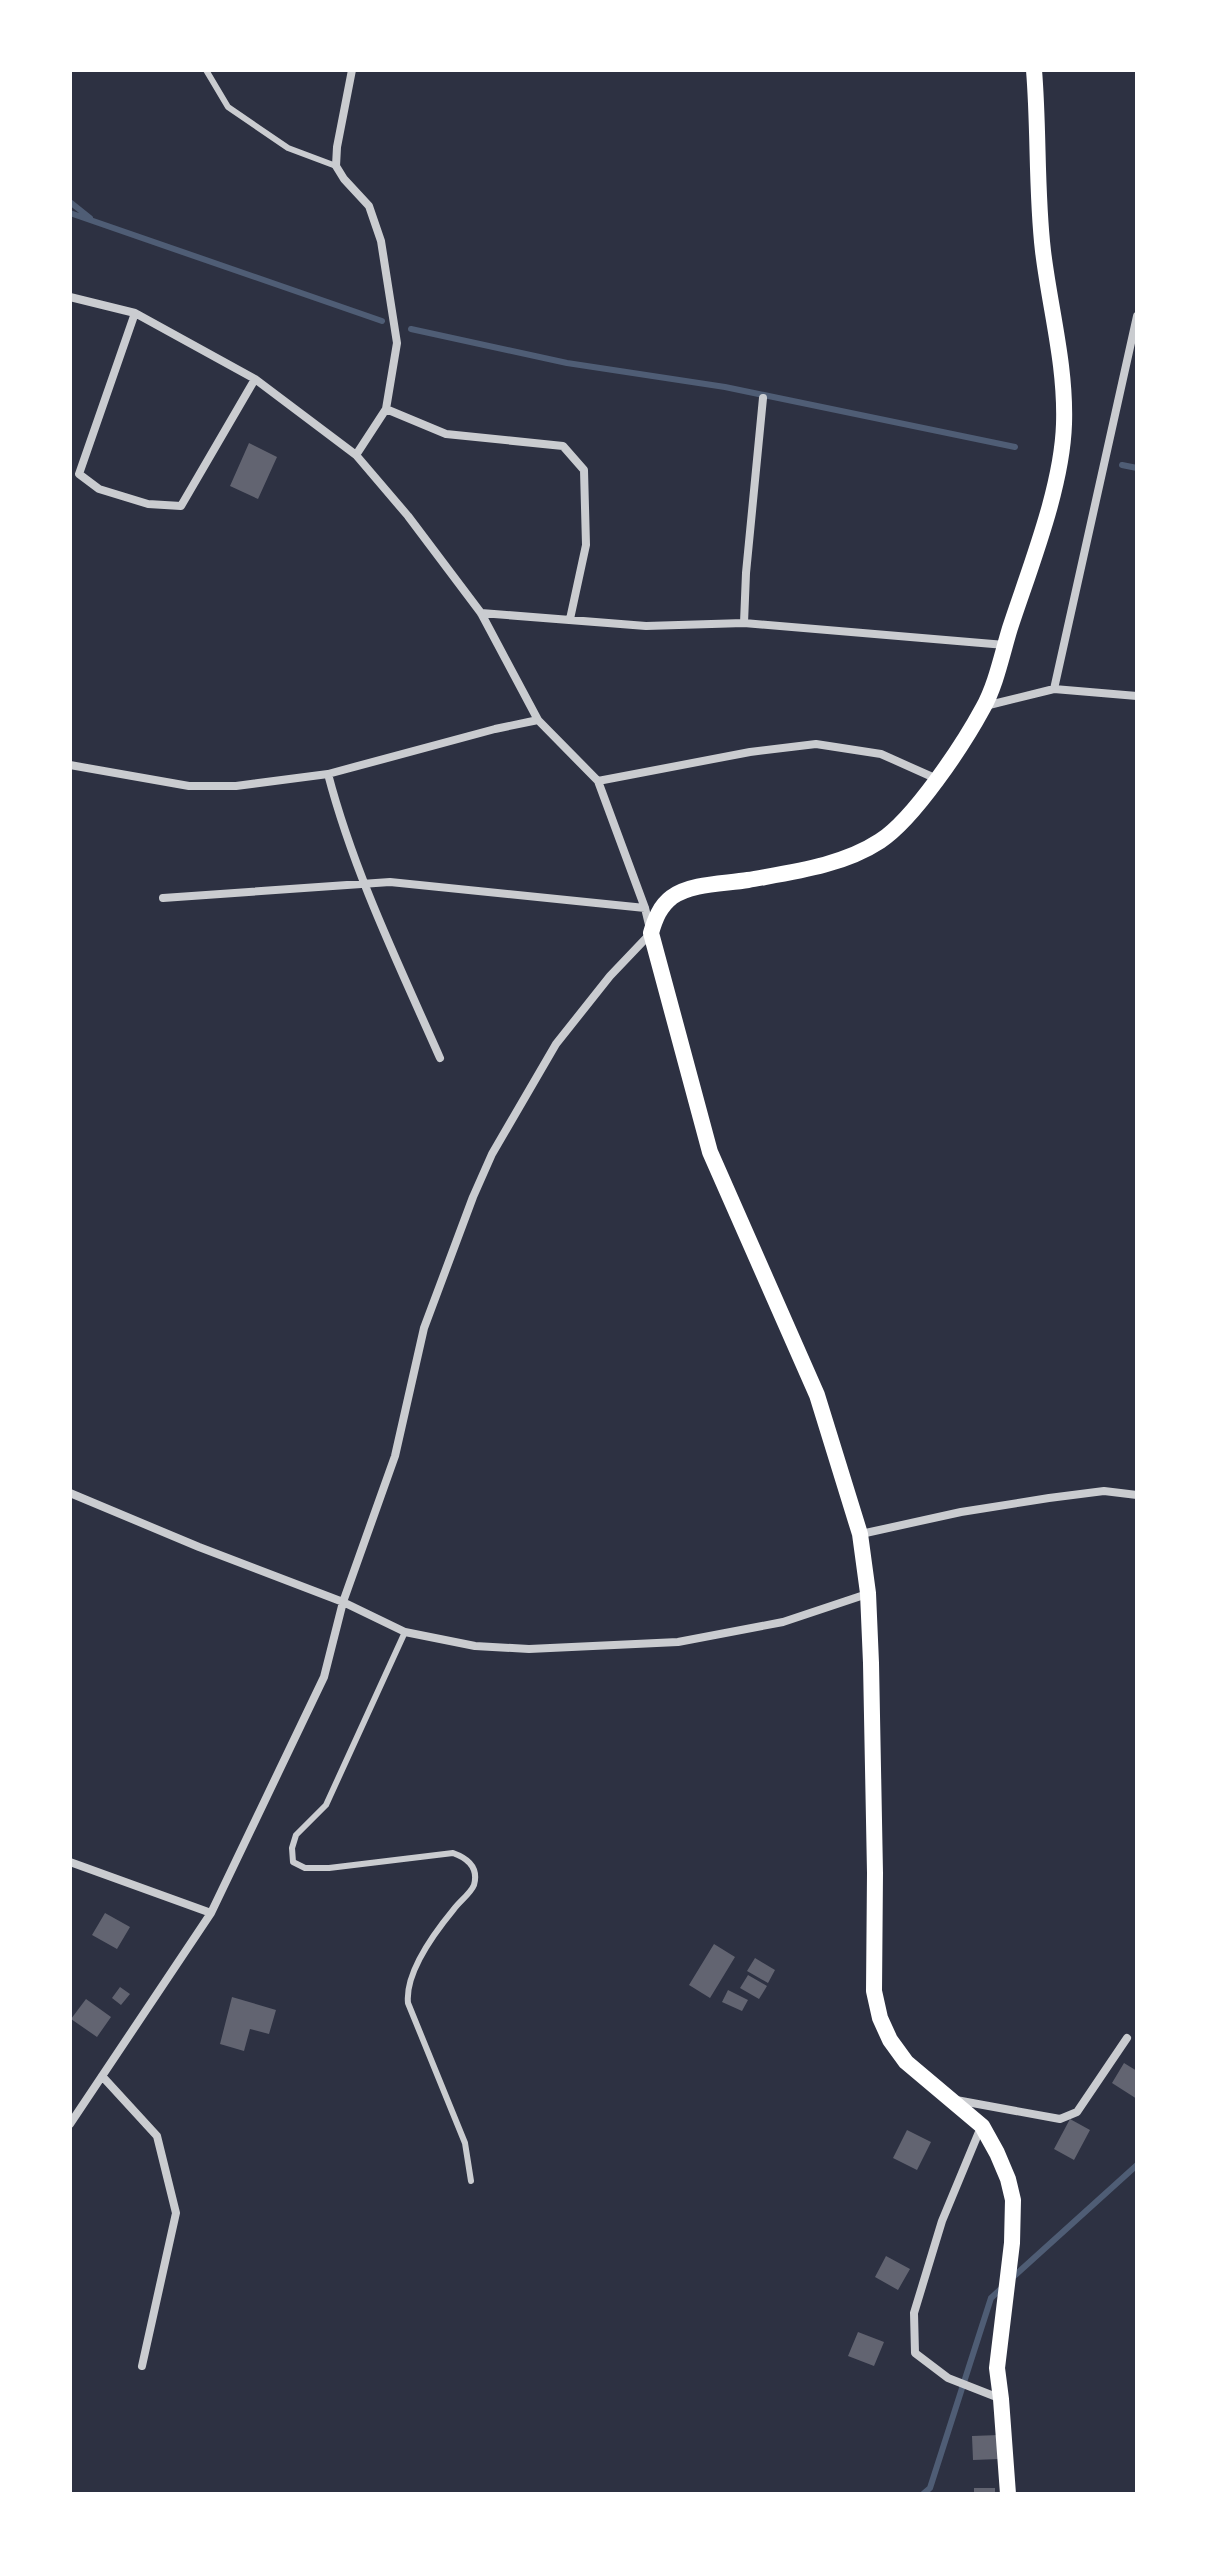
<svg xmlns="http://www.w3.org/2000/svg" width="1207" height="2564" viewBox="0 0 1207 2564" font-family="Signika,sans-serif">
<rect width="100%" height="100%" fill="#2d3142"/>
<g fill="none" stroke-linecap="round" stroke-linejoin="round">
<!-- stream -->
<path stroke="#4f5d75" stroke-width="6" d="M70,202l20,16
M70,213l312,108
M411,329l156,34 158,24 290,60
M1122,465l15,3
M1012,2278l125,-113
M923,2494l7,-6 61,-190 13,-12"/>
</g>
<!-- building -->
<path fill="#626471" d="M249,443l28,14 -19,42 -28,-13z
M105,1913l25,14 -13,22 -25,-14z
M714,1944l21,13 -25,41 -21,-13z
M755,1958l20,12 -7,13 -21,-12z
M748,1975l19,11 -8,13 -19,-11z
M120,1987l10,7 -9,11 -9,-7z
M728,1990l20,10 -6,11 -20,-9z
M232,1997l44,13 -7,24 -19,-5 -6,22 -24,-7z
M86,1999l25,18 -14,20 -26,-18z
M1124,2063l13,8v28l-25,-16z
M1070,2119l20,11 -16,30 -20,-11z
M907,2130l24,12 -14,28 -24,-12z
M886,2256l24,13 -12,21 -23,-13z
M858,2332l26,10 -10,24 -26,-10z
M999,2435v24l-26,1 -1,-24z
M974,2488h21v6h-21z"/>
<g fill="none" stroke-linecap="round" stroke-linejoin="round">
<!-- service -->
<path stroke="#caccd0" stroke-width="6" d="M206,70l22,37 60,41 48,18
M405,1632l-79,173 -30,30 -4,13 1,14 12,6h24l124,-15c14,5 26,14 21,32 -3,8 -15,17 -20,24 -19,23 -49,64 -46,94l57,140 6,38"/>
<!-- minor -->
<path stroke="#caccd0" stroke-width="8" d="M352,70l-15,77 -1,19 8,13 25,27 12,35 16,102 -11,66 -30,46
M70,297l65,16 120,66 101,76 52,61 73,97 57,107 60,61 47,127 6,25 -41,43 -54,68 -64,110 -19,43 -49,131 -29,128 -52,146 -19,75 -113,236 -141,211
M135,313l-56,161 20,15 49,15 33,2 74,-127
M386,409l60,25 117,12 21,24 2,75 -16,74
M481,613l165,13 98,-3 261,22
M744,623l2,-50 17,-175
M1054,689l83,-373
M985,706l69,-17 83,7
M70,765l119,21h47l92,-12 167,-45 43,-9
M328,774c26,99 71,191 112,284
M598,781l152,-29 66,-8 65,10 56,25
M163,898l227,-16 255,26
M70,1493l129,54 144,55 62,30 70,14 54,3 149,-7 105,-20 84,-28
M861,1534l100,-22 88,-14 55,-7 33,4
M70,1862l141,51
M102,2076l55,60 19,77 -34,153
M956,2100l104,19 17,-7 50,-74
M981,2127l-39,94 -28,92 1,40 33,25 51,20"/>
<!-- secondary -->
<path stroke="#fff" stroke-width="16" d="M1008,2494l-7,-95 -4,-31 15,-125 1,-43 -5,-21 -11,-26 -15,-27 -76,-64 -16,-22 -10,-22 -6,-27 1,-118 -4,-210 -3,-70 -8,-59 -43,-139 -107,-243 -59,-219c4,-14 9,-27 21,-36 20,-14 52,-13 76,-17 44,-8 94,-14 132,-39 34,-22 83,-96 103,-133 13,-23 19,-54 27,-80 20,-61 52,-140 54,-204 2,-59 -14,-115 -21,-173 -7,-60 -4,-121 -9,-181"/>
</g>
<!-- border -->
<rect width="1207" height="2564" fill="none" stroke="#ffffff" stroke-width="144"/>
</svg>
